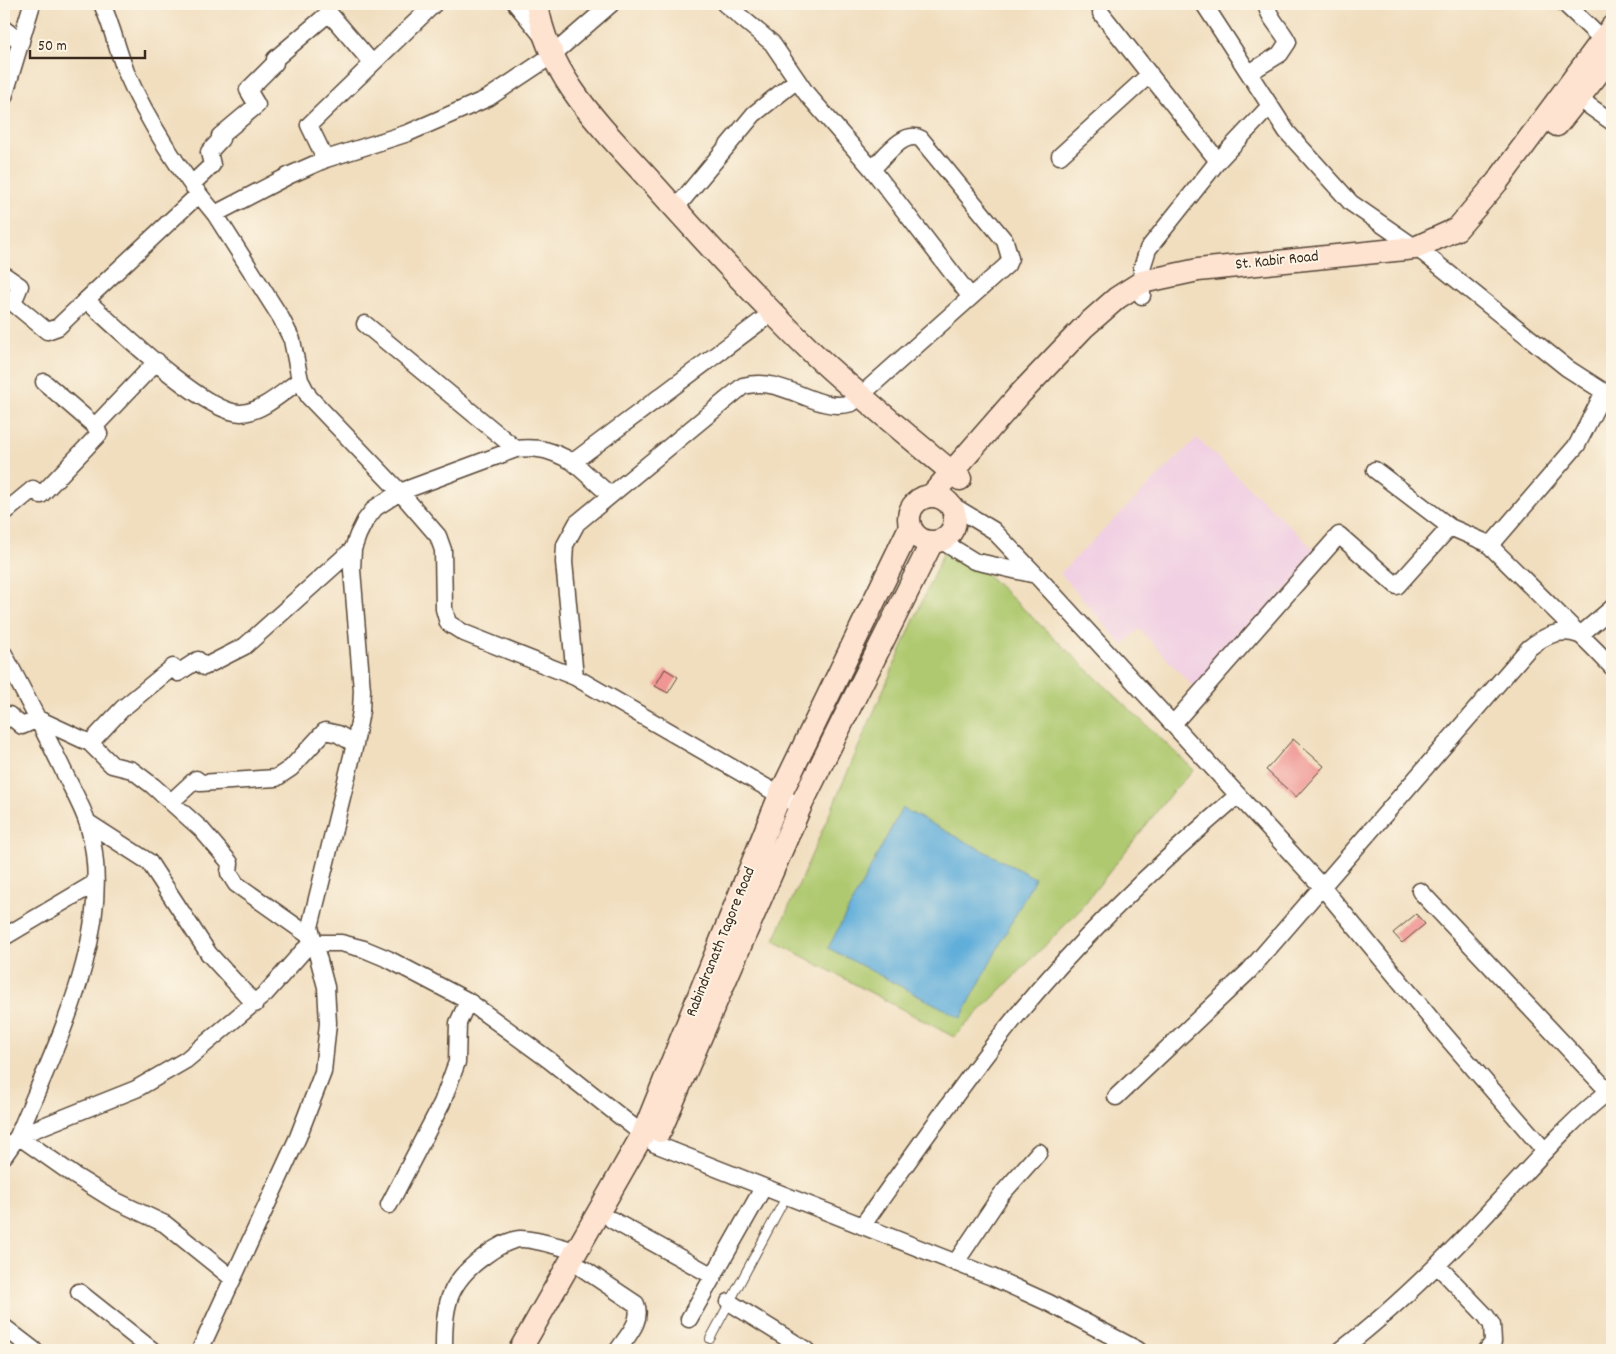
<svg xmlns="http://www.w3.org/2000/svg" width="1616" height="1354" viewBox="0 0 1616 1354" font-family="Dekko,sans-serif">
<rect width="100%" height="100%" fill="#fcf5e5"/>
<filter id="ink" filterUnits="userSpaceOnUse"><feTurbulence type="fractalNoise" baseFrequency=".02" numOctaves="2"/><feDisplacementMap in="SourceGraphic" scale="10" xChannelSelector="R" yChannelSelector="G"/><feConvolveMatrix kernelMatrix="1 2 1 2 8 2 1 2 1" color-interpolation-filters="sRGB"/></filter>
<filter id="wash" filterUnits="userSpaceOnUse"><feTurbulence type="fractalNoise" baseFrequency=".0096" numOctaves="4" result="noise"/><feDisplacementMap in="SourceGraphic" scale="20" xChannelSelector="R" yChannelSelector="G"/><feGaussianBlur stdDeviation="1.12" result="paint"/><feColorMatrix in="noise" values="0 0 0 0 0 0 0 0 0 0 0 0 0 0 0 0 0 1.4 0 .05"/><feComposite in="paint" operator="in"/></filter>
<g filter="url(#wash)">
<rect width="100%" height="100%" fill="#f1debf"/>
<!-- built -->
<path fill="#f1d0e3" d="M1197,438l122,116 -122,137 -58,-62 -16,17 -63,-73z"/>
<!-- green -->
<path fill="#afc96f" stroke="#757a46" d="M944,551l35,16 215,203 -22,22 -94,120 -124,125 -180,-96z"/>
<!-- water -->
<path fill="#60aeda" stroke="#4e6c7c" d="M902,808l133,70 -74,140 -133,-70z"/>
<g id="blocks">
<!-- building -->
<path fill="#f09694" d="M665,669l13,8 -10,16 -13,-7z
M1293,739l31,27 -28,31 -30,-27z
M1416,914l9,10 -23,19 -9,-10z"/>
</g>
</g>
<g filter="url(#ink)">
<use href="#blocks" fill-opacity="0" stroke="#564536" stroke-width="1"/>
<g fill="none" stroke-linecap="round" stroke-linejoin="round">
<!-- lane casing -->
<g stroke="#564536" stroke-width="10">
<path id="lane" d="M710,1339l76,-142"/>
</g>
<!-- street casing -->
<g stroke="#564536" stroke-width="19">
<path id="street" d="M102,4c10,22 15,45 24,68 21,48 55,102 89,142l75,-39 36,-16 82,-26 80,-35 63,-42 60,-52
M516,4l27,33
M725,4l47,39 34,50 66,76 98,127
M1204,4l83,128 64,71 75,52 141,113 45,29
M1565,4l38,36
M1101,13l117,148
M4,29l17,13
M1249,73l31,-19 8,-12c-7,-14 -19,-23 -22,-38
M4,97l28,-93
M1578,98l34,24
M1060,156l90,-82
M322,161v-9l-13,-27 125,-121
M192,184l20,-19 -3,-13 12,-13 -1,-3 37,-31 -9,-15 27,-27v-4l54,-46 43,50
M199,194l-113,106c29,26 119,114 155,113 21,-1 42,-21 59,-33l-8,-40 -11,-22 -66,-104
M675,209l79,-95 43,-34
M4,275l16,11 -7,17 34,28 11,-4 28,-27
M1142,296v-28l6,-19 70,-88 52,-55
M365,324l151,125
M300,380l9,17 91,95 38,44 5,14 1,59 4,14 16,10 111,44
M44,382l51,44
M573,462l37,33
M1375,470l75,57 37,16 93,92 32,-27
M950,504l43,26 43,45 287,313 114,138 108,125
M4,513l29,-24 8,6 58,-61 -4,-8 62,-65
M940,540l34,21 62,14
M1490,546l87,-101 27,-53
M4,654c20,39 41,78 60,118 8,17 18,34 24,52 30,102 -32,220 -70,312l-14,20
M4,721l5,-6 13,11 16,-7 52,24
M1173,724l166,-189 58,51 53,-59
M790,801l-215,-124 -11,-115 1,-17 12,-22 166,-137c43,-11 72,28 109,17l155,-138 3,-7 -5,-17 -84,-102c-17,-10 -37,19 -49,30
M171,802l25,-23 4,4 76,-5 15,-10 34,-37 13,3 17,10
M87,822l62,40 60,92 46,50
M1420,891l189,201
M4,937l91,-54
M311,937l-75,-53 -7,-11 1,-10 -29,-34 -48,-43 -21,-16 -20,-5 -22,-22 33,-35 50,-41 5,6 20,-13 6,7 41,-21 108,-97
M1116,1097l133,-126 280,-323c14,-11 31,-21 50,-13 5,2 27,26 33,32
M18,1136l118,-47 50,-29 80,-67 38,-43 9,-7h28l23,6 24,10 80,42 81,59 106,84 337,133 57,26 89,47
M18,1136l57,40 37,23 53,25 67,54
M389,1205l53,-102 15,-41 1,-39 10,-22
M612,1220l101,56
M862,1226c46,-64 91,-130 140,-192 69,-88 151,-166 236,-239
M956,1262l45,-67 38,-43
M1437,1265l49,51 6,9 1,17 -6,8
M582,1268l54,36c7,17 -9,32 -18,46
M79,1292l73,58
M729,1302l77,48
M689,1319l74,-131
M4,1327l30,23
M200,1350l98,-213 25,-65 5,-49 -2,-36 -16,-60 45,-183 6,-33 1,-21 -10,-120 1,-21 5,-14 7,-14 10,-13 25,-16 116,-43c23,-3 37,2 57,13l200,-150
M444,1350c0,-45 3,-68 42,-95 9,-7 23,-15 34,-16 13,-1 43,9 57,12
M1341,1350c56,-43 107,-94 155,-146 37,-39 73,-83 116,-115"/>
</g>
<!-- secondary casing -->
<g stroke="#564536" stroke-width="25">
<path id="secondary" d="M537,4c11,76 70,128 119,183 51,57 103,114 158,167 47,44 97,84 146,125
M1557,125l55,-69
M909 519a23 23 0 1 1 46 0a23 23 0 1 1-46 0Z
M931,496l89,-102 64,-67 33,-29 25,-16 56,-12 217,-22 42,-19 40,-47 115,-155
M660,1131l140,-324 132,-265
M520,1350l123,-216 137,-339 130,-268"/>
</g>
<!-- lane -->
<use href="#lane" stroke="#fff" stroke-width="8"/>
<!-- street -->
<use href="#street" stroke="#fff" stroke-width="16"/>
<!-- secondary -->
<use href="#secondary" stroke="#fee3d1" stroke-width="22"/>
</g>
</g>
<g text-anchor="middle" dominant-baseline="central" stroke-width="4" stroke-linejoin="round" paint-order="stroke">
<!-- street labels -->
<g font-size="16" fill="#3b2a1e" stroke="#fcf5e5">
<text transform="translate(1277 261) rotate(-6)">St. Kabir Road</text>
<text transform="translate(721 942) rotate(-68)">Rabindranath Tagore Road</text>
</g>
</g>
<!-- margin -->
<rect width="1616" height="1354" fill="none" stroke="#fcf5e5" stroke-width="20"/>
<!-- scale -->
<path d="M30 50v8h115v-8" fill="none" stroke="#3b2a1e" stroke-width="2.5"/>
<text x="38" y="50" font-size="15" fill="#3b2a1e" stroke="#fcf5e5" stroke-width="4" paint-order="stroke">50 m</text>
</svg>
